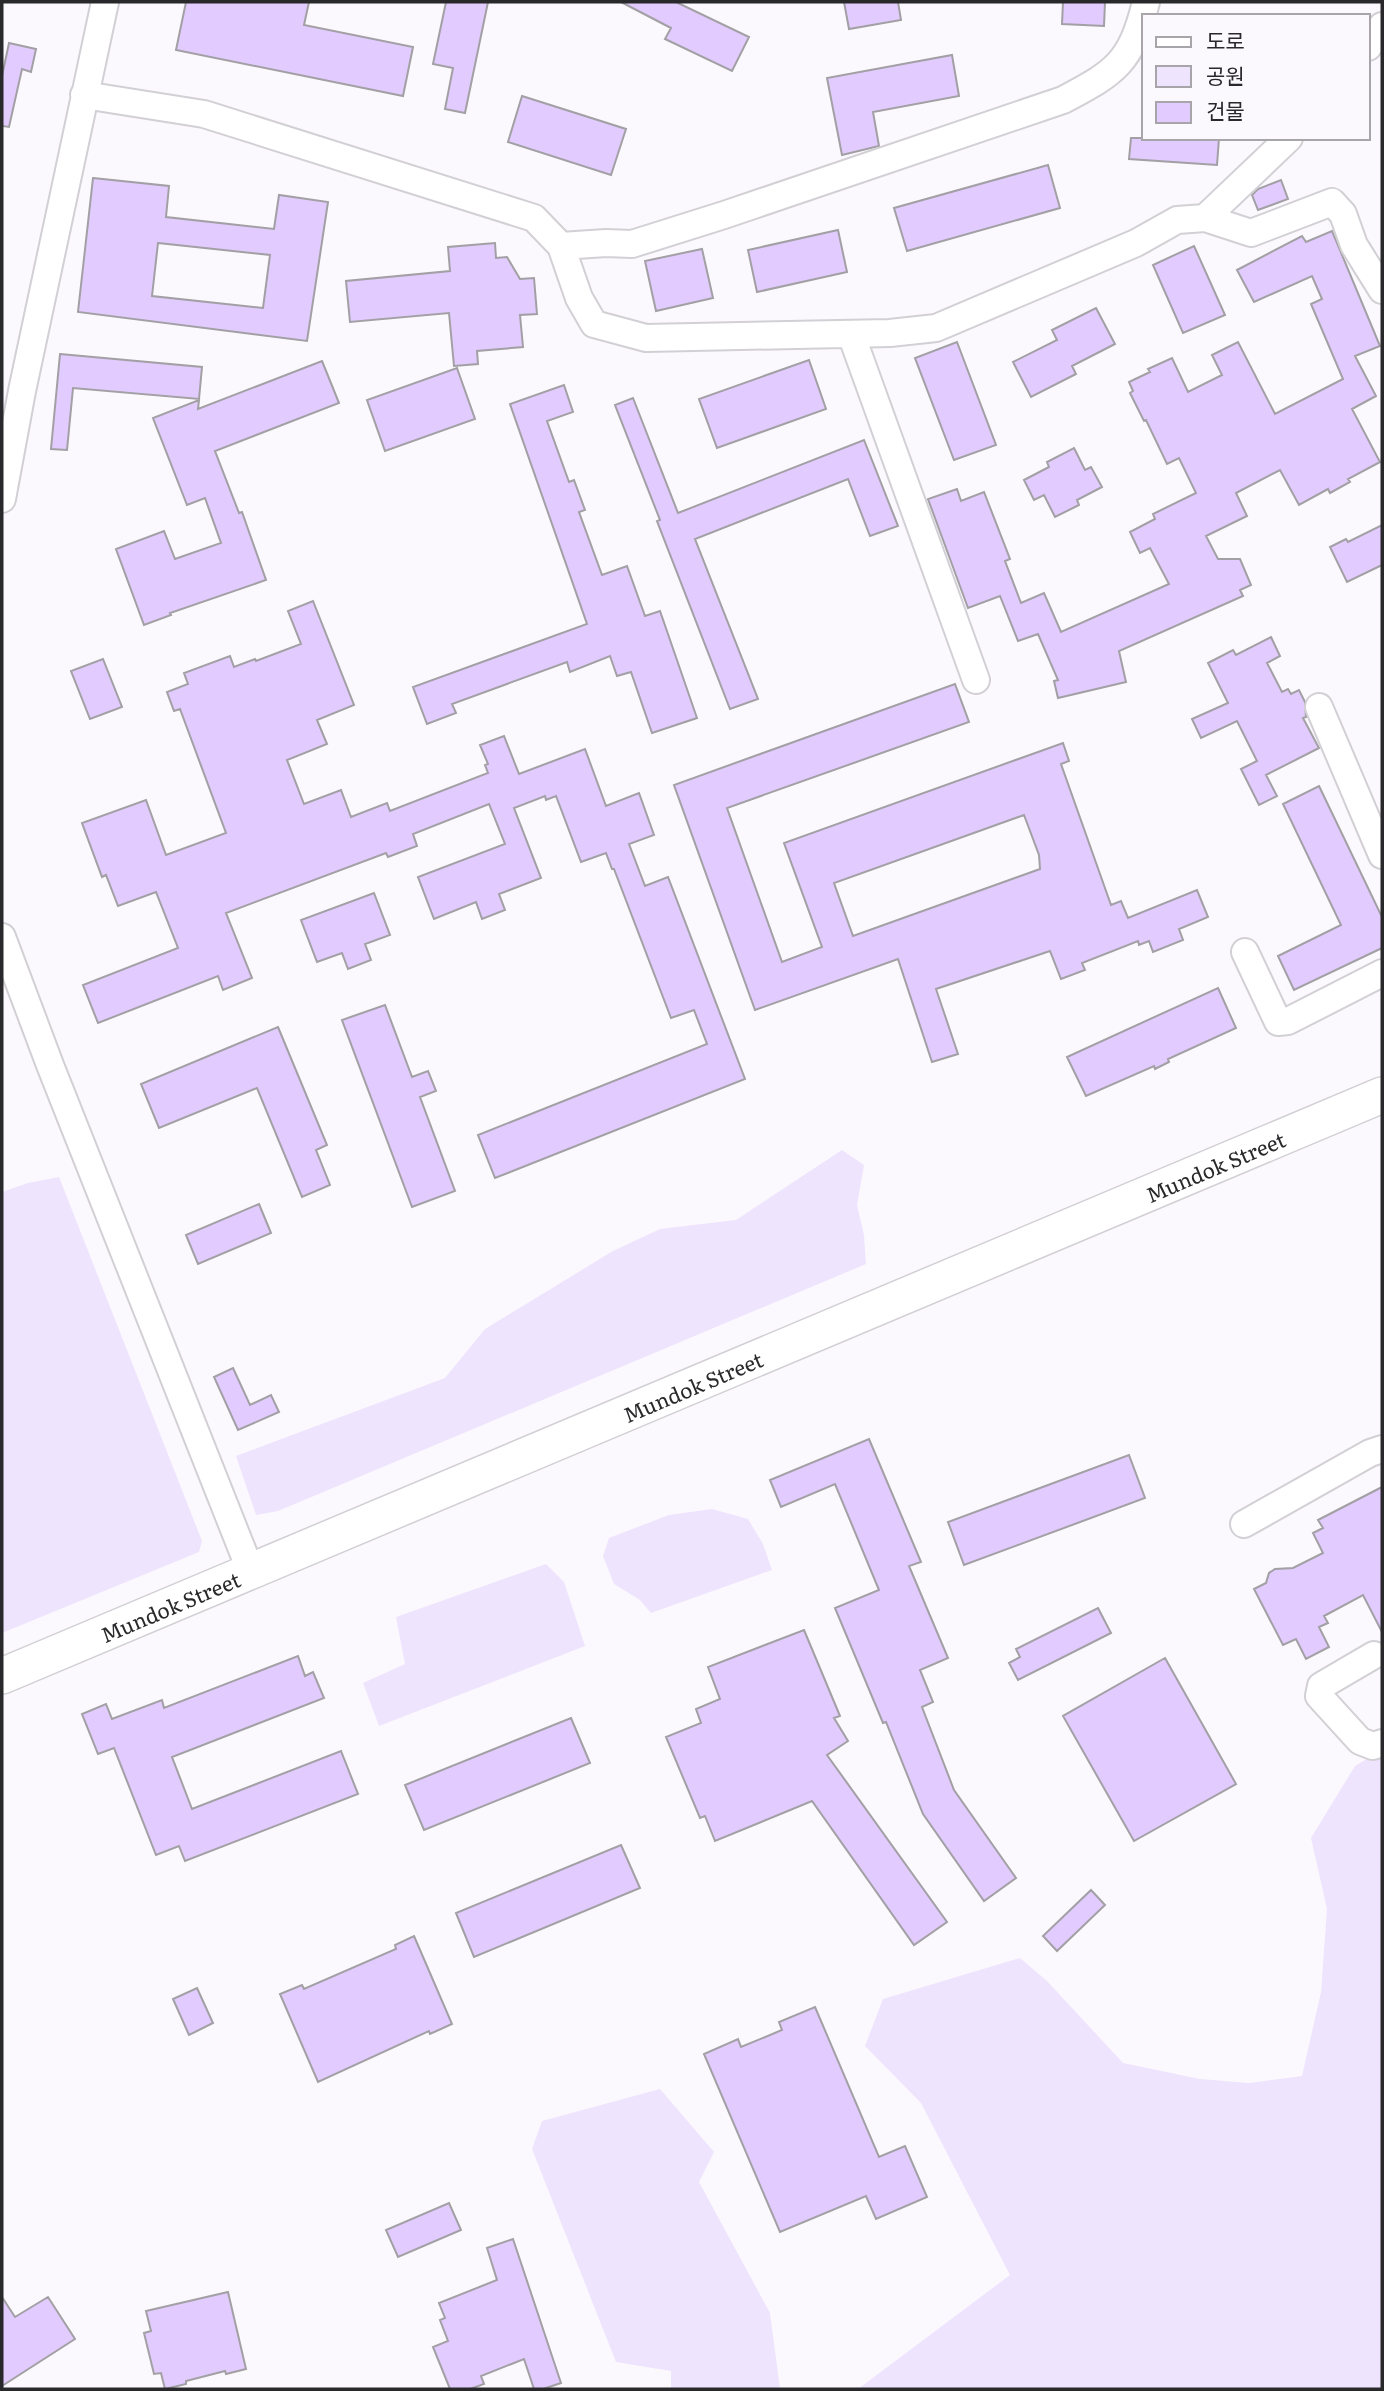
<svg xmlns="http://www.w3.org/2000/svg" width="1384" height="2391" viewBox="0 0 1384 2391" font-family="Literata,'Noto Sans KR',serif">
<rect width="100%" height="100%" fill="#fbf8fe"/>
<!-- green -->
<path fill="#efe4fd" d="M842,1150l22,15 -7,40 7,30 2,29 -588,247 -22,4 -20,-59 209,-78 40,-49 128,-78 47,-22 76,-9z
M59,1177l143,364 -3,11 -197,81v-441l26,-9z
M712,1509l36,10 15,25 9,26 -121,43 -11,-13 -26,-16 -11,-28 6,-18 60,-23z
M546,1564l18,18 21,64 -206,80 -16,-43 42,-19 -9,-47z
M1382,1750v639h-524l152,-114 -89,-172 -56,-57 18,-47 137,-41 27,23 76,82 77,16 49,4 53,-7 19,-84 6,-83 -16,-71 44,-72z
M660,2089l54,63 -15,30 71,131 10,76h-109v-18l-55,-9 -84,-213 10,-28z"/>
<!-- building -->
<path fill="#e2cbfe" stroke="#a2a0a4" stroke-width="2" fill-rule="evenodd" d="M186,2h123l-5,23 109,22 -10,49 -227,-46z
M446,2h42l-23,111 -20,-4 8,-41 -20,-4z
M621,2h55l73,35 -17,34 -67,-32 6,-11z
M844,2h54l3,18 -52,9z
M1063,2h42l-1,24 -42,-2z
M9,43l27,6 -5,23 -9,-3 -13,58 -7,-1v-50z
M952,55l7,41 -86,16 6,34 -37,9 -15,-77z
M522,96l104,33 -15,46 -103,-33z
M1131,138h88l-2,27 -88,-6z
M1048,165l12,43 -153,43 -13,-43z
M93,178l76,8 -3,31 108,12 5,-34 49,7 -21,139 -229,-29zM158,243l112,12 -7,53 -111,-12z
M1281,180l7,19 -30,11 -6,-15 6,-6z
M838,230l9,42 -90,20 -9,-42z
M1332,231l48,115 -25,10 21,40 -24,13 28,53 -32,17 2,3 -20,11 -2,-4 -29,16 -19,-35 -44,23 11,23 -41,20 12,23h22l11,26 -11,5 3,6 -124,55 7,31 -68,16 -4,-17 4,-1 -20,-46 -20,7 -18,-45 -32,12 -40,-109 29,-10 4,12 23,-9 26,67 -5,2 16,42 23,-10 17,39 108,-48 -19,-36 -10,5 -10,-21 25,-13 -2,-5 43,-21 -17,-35 -12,6 -21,-44 -2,1 -14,-28 3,-2 -4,-9 21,-10 -2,-3 24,-11 16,34 34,-17 -10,-20 26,-13 37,72 68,-35 -32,-75 11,-5 -10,-23 -58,26 -17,-32 65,-34 4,6z
M495,243l1,15 11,-1 13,22 14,-1 3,36 -17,1 3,32 -46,4 1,13 -24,2 -5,-53 -99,9 -4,-41 104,-10 -2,-24z
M1194,246l31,69 -42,18 -30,-68z
M702,249l11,49 -57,13 -11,-50z
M1096,308l19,36 -43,22 4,8 -45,23 -18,-35 44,-22 -5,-10z
M957,342l39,103 -42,15 -39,-102z
M60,354l142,13 -3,32 -126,-11 -6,62 -16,-1z
M809,360l17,49 -109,39 -18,-49z
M322,361l17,42 -124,48 24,62 3,-1 24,68 -96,33 1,2 -27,10 -28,-76 48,-18 11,28 46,-16 -16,-45 -18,7 -34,-87 46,-18 -1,9z
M457,368l18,51 -90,32 -18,-51z
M564,385l9,27 -26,9 22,61 5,-2 11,30 -6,2 23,63 25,-9 18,50 15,-5 37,107 -45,15 -21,-61 -14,4 -7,-20 -40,16 -3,-10 -115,42 4,9 -29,11 -14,-37 174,-63 -77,-220z
M633,398l45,115 186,-73 34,86 -28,10 -22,-57 -153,60 63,160 -28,10 -73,-188 3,-1 -45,-115z
M1074,448l11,22 6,-3 11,20 -25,13 2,5 -24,12 -11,-22 -10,5 -10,-20 25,-13 -2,-5z
M1382,525v40l-35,17 -17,-35 16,-8 2,3z
M313,601l41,104 -37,15 10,24 -40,16 17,44 37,-14 10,27 36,-14 3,8 98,-38 -3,-8 3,-1 -8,-19 24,-9 15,38 66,-25 21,57 33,-13 15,42 -25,9 16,42 23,-9 77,202 -250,99 -17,-43 229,-91 -13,-34 -23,8 -57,-149h-2l-6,-16 -25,9 -25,-66 -10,4 -1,-4 -31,12 27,70 -42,16 6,16 -23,9 -6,-17 -42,17 -16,-42 87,-33 -16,-40 -76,30 4,12 -29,11 -2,-4 -160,60 26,65 -29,12 -5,-14 -120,47 -15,-38 95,-37 -22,-56 -38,14 -12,-31 -4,2 -20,-54 64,-23 20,55 60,-22 -46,-124 -6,2 -7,-19 21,-8 -4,-11 46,-17 4,11 21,-8 1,2 45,-17 -13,-33z
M1271,637l9,19 -13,7 15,29 6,-3 3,5 8,-4 6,12 1,15 -3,1 16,30 -53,27 11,21 -18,9 -18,-36 16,-8 -20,-40 -36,17 -9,-19 36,-16 -20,-40 25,-13 3,5z
M103,659l19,48 -32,12 -19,-48z
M955,684l14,38 -242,86 55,154 40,-15 -38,-104 279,-100 6,18 -8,3 50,141 10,-4 7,17 69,-28 11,27 -29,12 4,11 -30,12 -4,-11 -10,4 -1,-4 -56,22 3,7 -24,9 -11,-28 -114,38 22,65 -26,8 -34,-103 -143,51 -81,-225zM1024,815l15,40 1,14 -187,67 -19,-53z
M1319,786l63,131v31l-88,42 -16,-34 63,-31 -58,-121z
M374,893l16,42 -25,9 6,16 -23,9 -6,-16 -25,9 -16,-42z
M1218,988l18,40 -68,31 1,3 -14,7 -1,-3 -68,30 -19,-39z
M385,1005l27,72 16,-6 8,20 -16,6 35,94 -43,16 -70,-187z
M278,1027l49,118 -11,5 14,35 -28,12 -45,-109 -98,40 -18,-44z
M259,1204l12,29 -73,31 -12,-29z
M233,1368l17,37 21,-10 8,17 -41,18 -24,-53z
M869,1439l52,123 -12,4 39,92 -28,12 13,32 -11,5 32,83 62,88 -32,23 -61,-87 -37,-92 -3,1 -48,-115 44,-18 -44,-106 -54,23 -11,-27z
M1129,1455l16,43 -181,67 -16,-43z
M1382,1487v145l-19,-37 -39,21 4,7 -9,4 10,20 -23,12 -10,-20 -13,6 -29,-56 12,-6 3,-10 6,-4 18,-1 30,-15 -10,-20 10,-5 -5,-8z
M1098,1608l13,25 -93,47 -9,-17 11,-6 -4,-8z
M804,1630l36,86 -6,2 14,23 -21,14 120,167 -33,23 -102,-144 -97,40 -10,-25 -5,2 -34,-81 35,-14 -5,-14 24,-10 -12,-32z
M298,1656l7,20 8,-4 11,26 -152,59 20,52 149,-58 17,43 -173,67 -6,-15 -23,9 -42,-107 -16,6 -16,-40 24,-10 6,15 50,-19 2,8z
M1165,1658l71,126 -102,57 -71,-125z
M571,1718l19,45 -166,67 -19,-45z
M621,1845l19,43 -166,69 -18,-44z
M1091,1890l14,15 -48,46 -14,-15z
M414,1936l38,88 -22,10 -1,-3 -111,51 -38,-88 22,-9 2,4 92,-40 -1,-4z
M197,1988l16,35 -24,12 -16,-36z
M815,2007l64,150 26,-11 22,51 -51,22 -10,-23 -86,36 -76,-178 34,-15 3,8 41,-17 -3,-8z
M449,2203l12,27 -63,27 -12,-27z
M513,2239l48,144 -18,6h-9l-10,-30 -43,17 3,8 -14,5h-20l-17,-42 15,-6 -8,-21 5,-2 -6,-15 58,-23 -10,-32z
M228,2292l18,77 -20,5 -1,-3 -39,10v3l-21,5 -4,-16 -7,1 -10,-41 7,-2 -5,-20z
M2,2297l13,20 33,-20 27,42 -73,47z"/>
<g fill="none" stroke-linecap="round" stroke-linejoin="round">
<!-- minor casing -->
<g stroke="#d2d0d5" stroke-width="30">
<path id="minor" d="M1368,47l14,-21
M84,95l120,19 330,104 27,28 18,52 15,26 52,14 244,-5 46,-5 200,-85 41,-23 28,-2 46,15 81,-31 11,12 11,31 28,45
M1205,218l84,-80
M561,246l45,-3 26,1 92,-29 339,-115c53,-28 68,-37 83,-98
M851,334l125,346
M2,499l20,-108 83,-389
M1319,707l63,148
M2,937l48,128 201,507
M1245,952l33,70 10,-1 94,-48
M1244,1524l126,-71 12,-4
M1374,1655l-53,31 -2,10 41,45 13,5 9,-3"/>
</g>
<!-- major casing -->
<g stroke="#d2d0d5" stroke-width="38">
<g id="major">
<path id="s1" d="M2,1676l1380,-581"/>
</g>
</g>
<!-- minor -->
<use href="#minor" stroke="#fff" stroke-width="26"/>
<!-- major -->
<use href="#major" stroke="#fff" stroke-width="35"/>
</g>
<g text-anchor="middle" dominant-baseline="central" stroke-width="5" stroke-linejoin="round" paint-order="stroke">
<!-- street labels -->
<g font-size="21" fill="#29282a" stroke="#fbf8fe">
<text stroke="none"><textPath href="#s1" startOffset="1316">Mundok Street</textPath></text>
<text stroke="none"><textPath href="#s1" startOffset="749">Mundok Street</textPath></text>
<text stroke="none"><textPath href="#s1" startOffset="182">Mundok Street</textPath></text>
</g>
</g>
<!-- border -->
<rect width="1384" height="2391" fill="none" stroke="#29282a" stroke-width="7"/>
<!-- legend -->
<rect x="1142" y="14" width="228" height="126" fill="#fbf8fe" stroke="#a7a5a9" stroke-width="2"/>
<rect x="1156" y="37" width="35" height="10" fill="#ffffff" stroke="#a7a5a9" stroke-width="2"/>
<text x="1206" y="49" font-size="21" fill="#29282a">도로</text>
<rect x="1156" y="66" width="35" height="21" fill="#efe4fd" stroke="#a7a5a9" stroke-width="2"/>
<text x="1206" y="84" font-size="21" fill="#29282a">공원</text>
<rect x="1156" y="102" width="35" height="21" fill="#e2cbfe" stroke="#a7a5a9" stroke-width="2"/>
<text x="1206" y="119" font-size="21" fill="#29282a">건물</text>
</svg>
